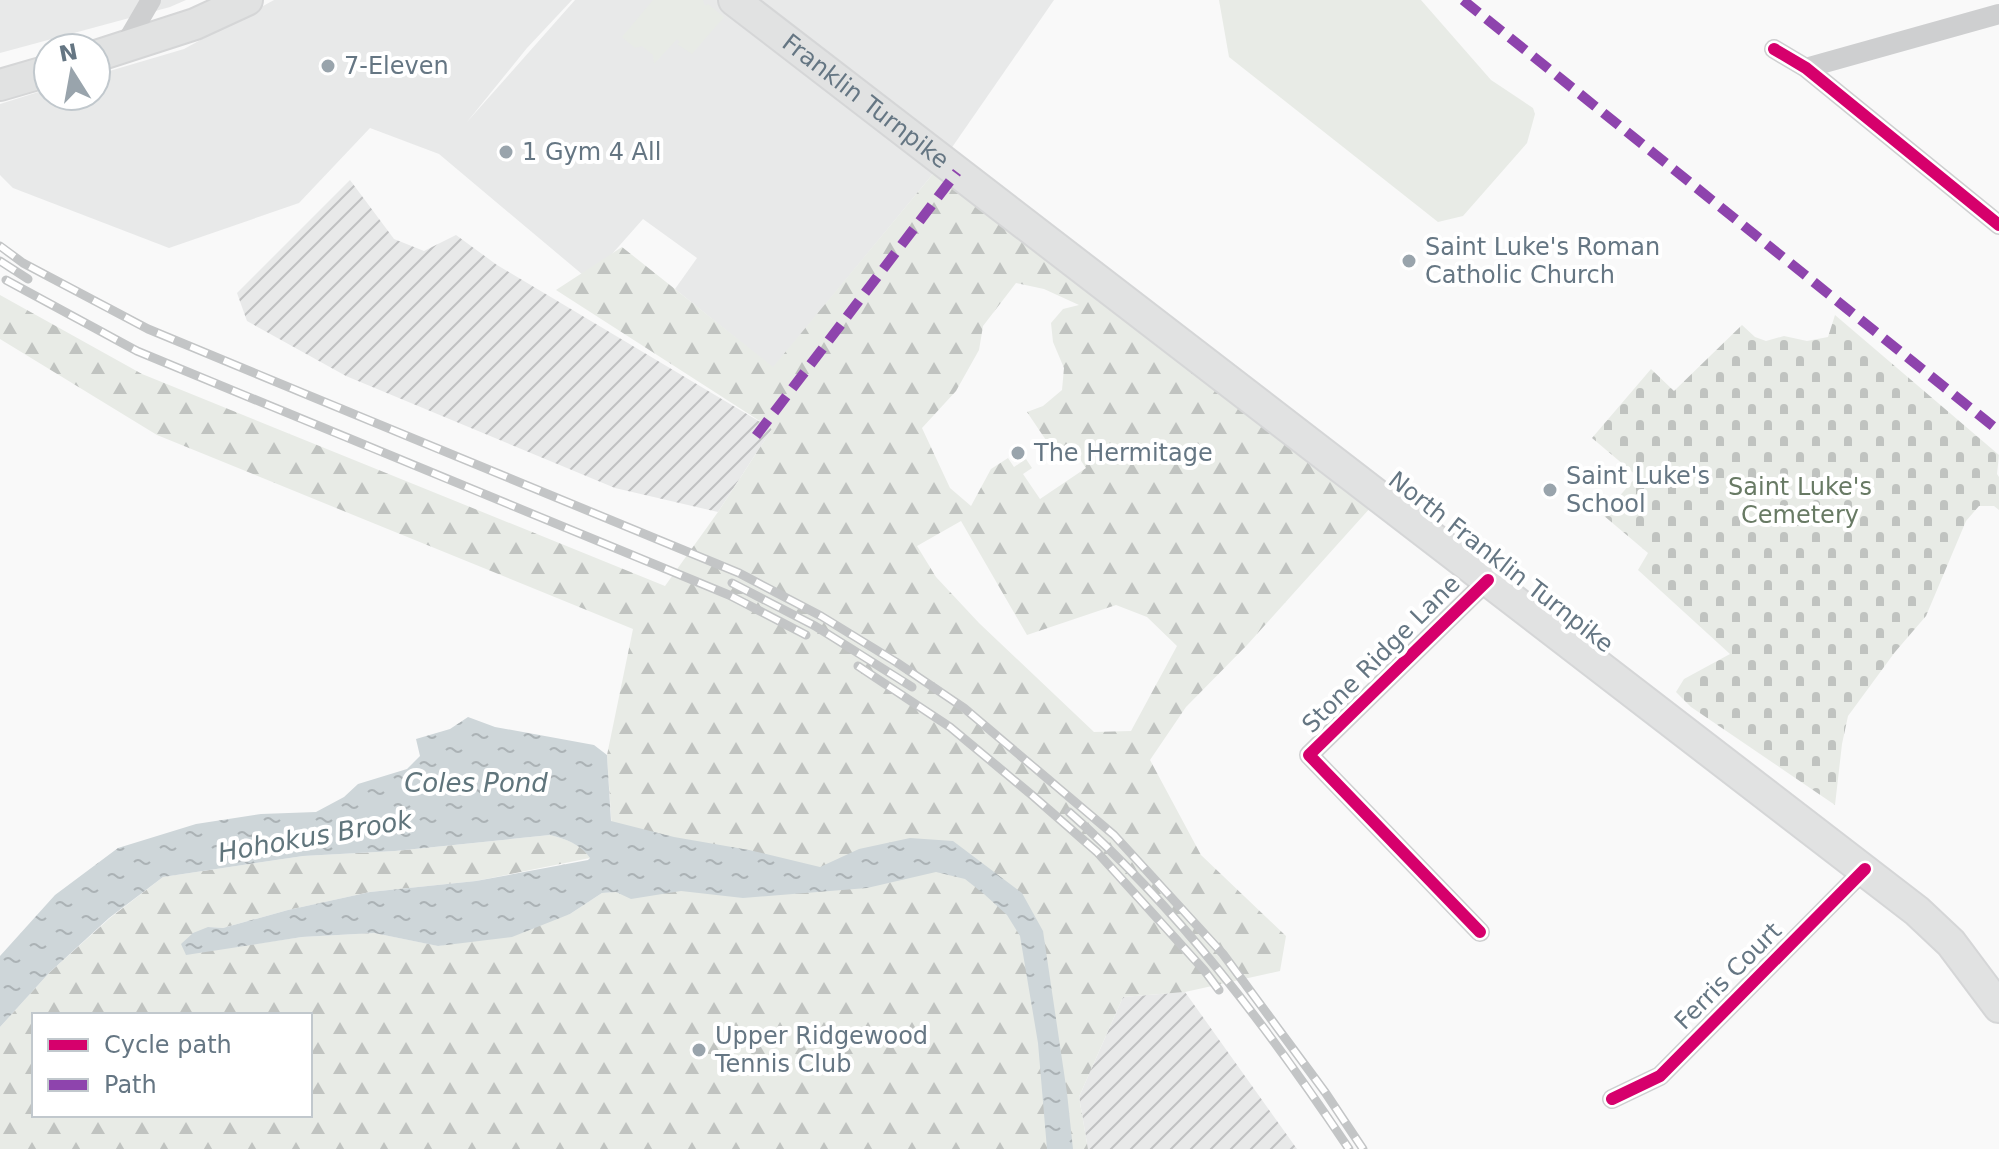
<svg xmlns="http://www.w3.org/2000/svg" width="1999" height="1149" viewBox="0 0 1999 1149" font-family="'DejaVu Sans',sans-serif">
<defs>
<pattern id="industrial-furrows" width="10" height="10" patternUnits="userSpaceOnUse" patternTransform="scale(2)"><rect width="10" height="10" fill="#e8e9e9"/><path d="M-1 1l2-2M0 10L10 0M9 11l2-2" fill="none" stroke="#c0c1c2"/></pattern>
<pattern id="forest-firs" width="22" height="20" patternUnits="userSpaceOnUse" patternTransform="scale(2)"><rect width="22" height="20" fill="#e8ebe6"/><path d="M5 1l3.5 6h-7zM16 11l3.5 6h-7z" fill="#c0c3c0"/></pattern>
<pattern id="cemetery-stones" width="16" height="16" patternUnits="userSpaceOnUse" patternTransform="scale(2)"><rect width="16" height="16" fill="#e8ebe6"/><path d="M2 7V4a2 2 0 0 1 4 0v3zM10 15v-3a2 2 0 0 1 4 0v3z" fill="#c0c3c0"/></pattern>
<pattern id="water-ripples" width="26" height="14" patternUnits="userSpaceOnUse" patternTransform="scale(2)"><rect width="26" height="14" fill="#ced6d9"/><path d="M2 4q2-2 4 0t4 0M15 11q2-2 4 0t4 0" fill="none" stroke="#abb2b5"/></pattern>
</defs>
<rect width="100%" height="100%" fill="#f9f9f9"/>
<!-- built -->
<path fill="#e8e9e9" d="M0,0h186l-16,7 -170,46z
M274,0h298l-45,48 -60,74 108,-122h479l-117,169 -164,199 -98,-79 22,-31 -54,-39 -54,61 -150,-126 -69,-26 -71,75 -130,45 -156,-60 -13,-13v-71l48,-15v7h48v-21l88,-26z"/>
<!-- industrial -->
<path fill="url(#industrial-furrows)" d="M350,180l44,59 30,12 32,-16 41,30 275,164 -54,83 -103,-24 -269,-112 -99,-55 -10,-28z
M1185,992l112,157h-209l-9,-52 44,-100z"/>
<!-- green -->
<path fill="#e8ebe6" d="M653,0h50l2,6 3,-2 16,13 -32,37 -15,-10 3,-2 -3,-3 -23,25 -1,-9 -11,-9 -7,2 -13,-11z
M1219,0h202l70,80 42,28 2,6 -8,29 -64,73 -25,6 -209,-165z"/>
<!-- forest -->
<path fill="url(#forest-firs)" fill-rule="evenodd" d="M937,169l434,338 -123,137 -62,63 -36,53 51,95 85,81 -6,35 -95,21 -62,5 -44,100 9,52h-1088v-122l49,-54 61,-55 53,-41 140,-21 92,-5 155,-16c15,4 32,9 40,23l-114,23 -106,11 -82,18 -65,18 -15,-1 -2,24 96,-14 72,-4 65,13 131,-32 32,-21 14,-1 -9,-137 26,-126 -476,-194 -157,-96v-44l142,79 523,212 53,-74 54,-83 -216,-139 66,-43 151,120zM1016,283l28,6 35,16 -16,4 -12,14 2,19 11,26 -2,22 -19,16 -16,6 31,46 15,-9 13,19 -46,31 -17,-25 9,-6 -6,-9 -12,8 -6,-9 -17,11 -20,37 -21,-18 -28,-60 34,-37 23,-41 4,-24zM961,521l66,114 89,-30 31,12 30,29 -46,85 -37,1 -115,-109 -43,-46 -19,-31zM34,1015h276v100h-276z"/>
<!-- cemetery -->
<path fill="url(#cemetery-stones)" d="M1835,315l164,140 -2,19 2,3v33l-5,-4h-15l-13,15 -40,95 -31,36 -47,64 -6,28 -7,61 -144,-98 -15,-15 8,-13 46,-25 -92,-84 10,-17 -45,-38 34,-39 -45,-38 59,-69 23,22 68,-66 13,12 11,4 18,-5 23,5 21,-4z"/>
<!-- water -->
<path fill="url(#water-ripples)" d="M468,717l27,10 99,18 13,10 4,66 63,16 75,13 71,17 39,-18 51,-11 43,3 69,52 21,38 24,162 6,56h-26l-9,-106 -18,-107 -13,-21 -23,-21 -19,-15 -29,-7 -69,16 -124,10 -62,-7 -50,8 -15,-7 -14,1 -32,21 -58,23 -74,9 -64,-13 -72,4 -116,18 -5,-11 12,-11 15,-6 15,1 65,-18 82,-18 106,-11 112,-21 2,-2c-9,-14 -25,-19 -40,-23l-155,16 -92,5 -140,21 -54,41 -60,55 -49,54v-71l55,-61 63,-47 78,-24 65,-10 55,-2 28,-15 14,-13 49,-15 13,-13 -4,-17 34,-10z"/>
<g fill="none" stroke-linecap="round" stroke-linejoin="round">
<!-- primary casing -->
<g stroke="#d5d6d7" stroke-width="34">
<g id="primary">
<path id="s1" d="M734,0l1183,911 34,32 48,64"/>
<path d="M96,56l99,-32 52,-24"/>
<path d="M0,85l48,-14"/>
</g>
</g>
<!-- street -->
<path stroke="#cecfd0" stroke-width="20" d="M123,48l28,-48
M1774,49l32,19 193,157
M1806,68l193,-54
M1480,932l-171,-177 179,-175
M1612,1099l48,-23 205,-207"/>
<!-- primary -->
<use href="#primary" stroke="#e1e2e2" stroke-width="30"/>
<!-- rail casing -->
<g stroke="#c3c5c6" stroke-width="9">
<path id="rail" d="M0,246l23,17 125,66 591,244 82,43 75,46 68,46 150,127 109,119 102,138 38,57
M0,261l28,18
M6,280l131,71 592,244 77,40
M732,583l83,43 97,61
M858,666l92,61 83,69 64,56 107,118 15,20
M1069,812c109,96 199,216 280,337"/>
</g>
<!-- rail -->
<use href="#rail" stroke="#fff" stroke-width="6" stroke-dasharray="18" stroke-linecap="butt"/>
<!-- quiet -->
<path stroke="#8e44ad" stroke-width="10" stroke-dasharray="20 10" stroke-linecap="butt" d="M1463,0l536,431
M756,436l201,-264"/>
<!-- cycleway casing -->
<g stroke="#fff" stroke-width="17">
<path id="cycleway" d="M1774,49l32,19 193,157
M1480,932l-171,-177 179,-175
M1612,1099l48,-23 205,-207"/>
</g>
<!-- cycleway -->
<use href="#cycleway" stroke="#d6006c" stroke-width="12"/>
</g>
<!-- markers -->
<g fill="#99a4ac" stroke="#fff" stroke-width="3">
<circle cx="328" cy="66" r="8"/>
<circle cx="506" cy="152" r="8"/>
<circle cx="1409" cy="261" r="8"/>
<circle cx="1018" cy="453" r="8"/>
<circle cx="1550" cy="490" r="8"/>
<circle cx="699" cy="1050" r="8"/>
</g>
<g text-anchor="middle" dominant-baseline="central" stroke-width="8" stroke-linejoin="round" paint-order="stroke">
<!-- poi labels -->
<g font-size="24" fill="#657683" stroke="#fff" text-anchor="start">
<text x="344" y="66">7-Eleven</text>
<text x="522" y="152">1 Gym 4 All</text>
<text x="1425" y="247">Saint Luke's Roman<tspan x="1425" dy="28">Catholic Church</tspan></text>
<text x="1034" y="453">The Hermitage</text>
<text x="1566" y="476">Saint Luke's<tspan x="1566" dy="28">School</tspan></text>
<text x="715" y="1036">Upper Ridgewood<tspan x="715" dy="28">Tennis Club</tspan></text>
</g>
<!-- street labels -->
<g font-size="24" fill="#657683" stroke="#fff">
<text stroke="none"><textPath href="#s1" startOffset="166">Franklin Turnpike</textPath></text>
<text transform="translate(1501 562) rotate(38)">North Franklin Turnpike</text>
<text transform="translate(1381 654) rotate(-45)">Stone Ridge Lane</text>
<text transform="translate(1728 976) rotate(-45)">Ferris Court</text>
</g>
<!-- park labels -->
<g font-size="24" fill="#687a64" stroke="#fff">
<text x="1800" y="487">Saint Luke's<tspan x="1800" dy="28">Cemetery</tspan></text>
</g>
<!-- water labels -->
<g font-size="26" font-style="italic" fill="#60757c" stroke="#fff">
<text x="476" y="783">Coles Pond</text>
<text transform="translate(315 836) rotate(-10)">Hohokus Brook</text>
</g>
</g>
<!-- legend -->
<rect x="32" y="1013" width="280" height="104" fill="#ffffff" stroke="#c1c8cd" stroke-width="2"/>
<rect x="48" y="1039" width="40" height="12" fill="#d6006c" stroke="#c1c8cd" stroke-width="2"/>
<text x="104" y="1053" font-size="24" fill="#657683">Cycle path</text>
<rect x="48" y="1079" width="40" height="12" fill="#8e44ad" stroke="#c1c8cd" stroke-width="2"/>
<text x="104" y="1093" font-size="24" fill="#657683">Path</text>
<!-- north arrow -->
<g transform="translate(72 72) rotate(349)"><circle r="38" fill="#ffffff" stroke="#c1c8cd" stroke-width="2"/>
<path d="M0-6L14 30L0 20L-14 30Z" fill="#99a4ac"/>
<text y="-12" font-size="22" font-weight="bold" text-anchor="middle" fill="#657683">N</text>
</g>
</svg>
